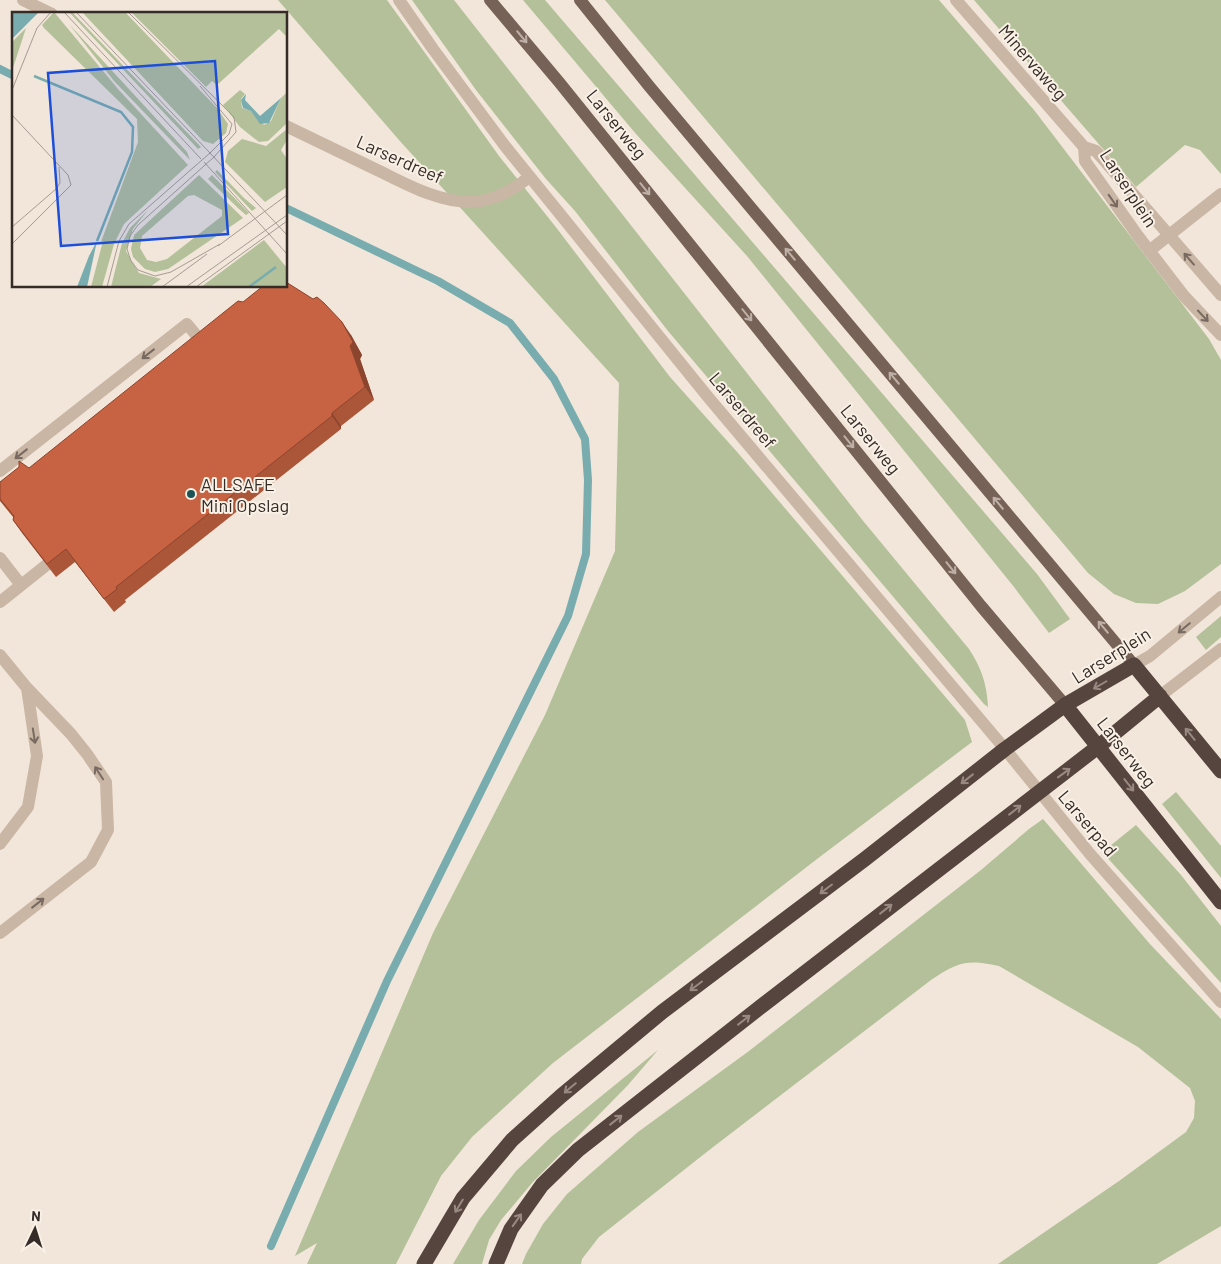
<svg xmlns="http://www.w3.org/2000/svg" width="1221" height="1264" viewBox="0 0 1221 1264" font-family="Barlow,sans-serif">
<rect width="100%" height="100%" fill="#f1e6d9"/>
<!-- green -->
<path fill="#b3c099" d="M278,0h109l112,156 56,70 115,151 68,76 227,267 7,22 -155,117 -264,204 -81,74 -31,39 -45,88h-89l10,-21 -22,13 138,-323 112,-218 70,-164 4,-168 -220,-243z
M412,0h42l410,522 105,127c12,18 18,35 19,58l-4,-3 -316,-373 -93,-120 -29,-32 -70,-89z
M523,0h22l492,574 33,45 -21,14 -35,-46 -267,-331 -111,-122z
M605,0h334l95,110 175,229 12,21v204l-36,27 -27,13 -22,-1 -22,-9 -26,-21z
M974,0h247v174l-21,-24 -15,-5 -49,42z
M1221,616v21l-15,13 -10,-13z
M1176,792l45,54v32l-59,-74z
M1043,819l106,124 72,76v207l-64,38h-159l121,-83 67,-49 8,-14 1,-17 -5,-13 -52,-41 -139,-81c-32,-7 -41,-4 -68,14l-223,171 -109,86 -17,22 -1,5h-59l4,-10 17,-30 24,-30 71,-62 111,-81 232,-181 48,-41z
M1136,825l45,50 40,51v57l-117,-129 1,-4z
M658,1050l-30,35 -96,98 -31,37 -12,20 -7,24h-29l26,-44 37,-49 35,-34z"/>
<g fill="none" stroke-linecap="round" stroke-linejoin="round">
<!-- stream -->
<path stroke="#78acaf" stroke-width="8" d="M0,69l14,7
M271,1246l116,-265 181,-365 18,-62 2,-74 -3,-41 -31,-60 -44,-56 -72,-42 -152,-73"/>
<!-- minor -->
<path stroke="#c9b6a5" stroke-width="12" d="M23,0l29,14
M399,0l34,49 72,97 203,251 297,352 85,105 131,148
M956,0l128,147 12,4 125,144
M286,126c29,14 58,28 87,42 30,14 63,34 97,34 21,0 44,-12 59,-25
M1084,147l1,14 53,75 46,60 37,39
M1149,251l72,-57
M0,471l187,-147 19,23
M0,558l21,27
M0,602l59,-47
M0,655l27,33 44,46 16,20 19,28 2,48 -17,32 -91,71
M1134,665l16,-9 71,-59
M1160,696l61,-47
M0,844l28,-37 9,-51 -10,-68"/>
<!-- major -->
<path stroke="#776257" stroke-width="12" d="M490,0l69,82 422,524 84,99
M580,0l69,86 485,579"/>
<!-- highway -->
<path stroke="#56453e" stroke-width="15" d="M1065,705l156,197
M424,1264l39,-66 49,-58 49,-44 101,-84 203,-153 140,-110 60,-44 69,-40 87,106
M496,1264l15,-35 31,-44 36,-35 185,-145 336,-259 61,-50"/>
</g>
<!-- wall -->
<path fill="#ab5539" d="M351,335l11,20 -2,4 14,41 -33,26v3l-216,171 1,2 -12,10 -39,-50 -19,15 -34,-44 -9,-13v-3l-13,-16v-19l29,-14z"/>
<!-- shaded-wall -->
<path fill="#8b452e" d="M342,322l9,13 11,20 -2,4 14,41 -9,-13z
M332,413l9,13v3l-9,-13z"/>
<!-- building -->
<path fill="#c76342" stroke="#8b452e" d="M286,282l27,17 4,-2 7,6 18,19 11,20 -3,4 15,41 -33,26v3l-216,171 1,2 -13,10 -38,-50 -19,15 -34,-44 1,-4 -14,-17v-17l19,-15v-6l10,7 209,-167 5,1 20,-16h23z"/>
<!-- one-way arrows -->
<defs><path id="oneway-shaft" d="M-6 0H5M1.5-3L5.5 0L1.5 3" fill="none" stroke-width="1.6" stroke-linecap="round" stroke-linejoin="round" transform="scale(1.25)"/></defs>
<g stroke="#beb0a6">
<use href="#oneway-shaft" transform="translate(522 37) rotate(50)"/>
<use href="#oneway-shaft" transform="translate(645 189) rotate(51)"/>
<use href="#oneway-shaft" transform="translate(790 254) rotate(-130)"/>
<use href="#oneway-shaft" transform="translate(747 315) rotate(51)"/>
<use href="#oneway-shaft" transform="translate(894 378) rotate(-130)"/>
<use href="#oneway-shaft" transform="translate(849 442) rotate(51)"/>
<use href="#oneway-shaft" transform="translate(998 503) rotate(-130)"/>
<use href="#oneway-shaft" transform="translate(951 568) rotate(51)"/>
<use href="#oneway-shaft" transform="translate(1103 627) rotate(-130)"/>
</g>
<g stroke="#786a60">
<use href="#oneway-shaft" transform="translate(1113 201) rotate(55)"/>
<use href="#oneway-shaft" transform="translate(1189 259) rotate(-131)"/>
<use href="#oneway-shaft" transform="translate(1203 316) rotate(47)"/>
<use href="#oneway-shaft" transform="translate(148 354) rotate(142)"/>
<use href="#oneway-shaft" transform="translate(21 454) rotate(142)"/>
<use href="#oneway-shaft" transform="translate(1184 628) rotate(140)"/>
<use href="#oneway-shaft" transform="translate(34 736) rotate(81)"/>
<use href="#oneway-shaft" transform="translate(99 773) rotate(-123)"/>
<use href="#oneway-shaft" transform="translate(38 903) rotate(-38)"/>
</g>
<g stroke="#978981">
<use href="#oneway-shaft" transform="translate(1100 685) rotate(150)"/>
<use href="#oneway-shaft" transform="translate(1190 734) rotate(-129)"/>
<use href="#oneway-shaft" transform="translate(1064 773) rotate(-36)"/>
<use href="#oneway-shaft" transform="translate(967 779) rotate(142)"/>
<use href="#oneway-shaft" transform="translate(1129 785) rotate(52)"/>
<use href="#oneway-shaft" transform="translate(1015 810) rotate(-38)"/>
<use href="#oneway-shaft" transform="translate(826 889) rotate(143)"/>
<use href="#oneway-shaft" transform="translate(886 909) rotate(-38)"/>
<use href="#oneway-shaft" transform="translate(696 986) rotate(143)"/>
<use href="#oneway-shaft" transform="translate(744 1020) rotate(-38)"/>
<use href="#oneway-shaft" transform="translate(570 1088) rotate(140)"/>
<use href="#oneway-shaft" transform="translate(616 1120) rotate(-38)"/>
<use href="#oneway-shaft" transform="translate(459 1206) rotate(121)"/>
<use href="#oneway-shaft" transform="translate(517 1220) rotate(-55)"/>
</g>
<!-- markers -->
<circle fill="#1c5357" stroke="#f9f0e6" stroke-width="2" cx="191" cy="494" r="5"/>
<g text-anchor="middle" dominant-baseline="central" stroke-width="4" stroke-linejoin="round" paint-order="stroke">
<!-- street labels -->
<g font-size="18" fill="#352b27" stroke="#f9f0e6">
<text transform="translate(1033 62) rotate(49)">Minervaweg</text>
<text transform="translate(617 124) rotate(51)">Larserweg</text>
<text transform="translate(400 159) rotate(24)">Larserdreef</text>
<text transform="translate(1129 188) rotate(57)">Larserplein</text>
<text transform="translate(743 410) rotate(50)">Larserdreef</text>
<text transform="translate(871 439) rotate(51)">Larserweg</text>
<text transform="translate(1111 655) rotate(-32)">Larserplein</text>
<text transform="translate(1127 752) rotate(52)">Larserweg</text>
<text transform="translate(1088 823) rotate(50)">Larserpad</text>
</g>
<!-- poi labels -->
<g font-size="18" fill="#352b27" stroke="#f9f0e6" text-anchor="start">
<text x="201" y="484">ALLSAFE<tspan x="201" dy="21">Mini Opslag</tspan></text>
</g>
</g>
<!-- overview -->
<g transform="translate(12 12)">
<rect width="275" height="275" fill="#f1e6d9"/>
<path d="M42,0l64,77 70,76 -64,59 -10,20 -12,43h-11l12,-46 -2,1 37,-100 -1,-23 -93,-91 -2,-3zM57,0h3l129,135 -3,2zM70,0h43l92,96 11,16 -2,9 -13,11 -10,-3zM119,0h156v25l-8,-8 -62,56 -5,-4 -6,6zM57,12l118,128 3,8 -76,-79zM14,16l-14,43v-29zM228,78l5,4 -4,5 1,9 9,3 13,14 7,-4 10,-23 6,-6v31l-19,18 -9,1 -19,-15 -17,-22zM275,117v11l-6,10 6,9v28l-22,15 -40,-40 3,-11 14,-12 24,7zM205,158l27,28 12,10 -4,3 -37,-39zM187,163l44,43 -75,51 -13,3 -10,-3 -12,-12 -2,-8 3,-14zM182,183l28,15v6l-55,43 -11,3 -9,-2 -7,-12 2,-12 46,-40zM200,163l6,6 31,32 -3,2 -7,-6 -31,-30zM136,198l-15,19 -7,22 13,22 22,6 -11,8h-39l11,-44 8,-15zM252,228l23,28v19h-86z" fill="#b3c099" fill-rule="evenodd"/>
<path d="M0,0h27l-27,27zM234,82l-1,6 15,16 21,-18 -12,25 -9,1 -9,-13 -8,-3 -2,-8zM85,229l-10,46h-10l12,-31z" fill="#78acaf"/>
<path fill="none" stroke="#78acaf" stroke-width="2.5" d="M22,64l87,36 12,15 -1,25 -35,89M237,275l27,-20"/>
<path fill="none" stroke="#a69b92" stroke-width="1" d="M52,0l137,147M64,0l134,141M116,0l106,105 2,15 -22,25M188,74l32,38 -3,10 -19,19M0,78l25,-62 14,-16M0,103l56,60 3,10 -59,59M202,145l-76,68 -8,11 -3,13 4,12 7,9 17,6 16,-4 49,-28M192,150l83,92M0,215l44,-38 4,-6 -1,-16M206,234l69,-51M95,275l12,-46 10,-17 81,-71 77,82M150,275l45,-33M174,275l101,-72M184,275l91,-66"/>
<path fill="#1d4ed8" fill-opacity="0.15" stroke="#1d4ed8" stroke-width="2.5" d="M203,49l13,173 -167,12 -13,-173z"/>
<rect width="275" height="275" fill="none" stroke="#352b27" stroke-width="2.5"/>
</g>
<!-- north arrow -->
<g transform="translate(35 1229) rotate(4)" stroke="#f9f0e6" stroke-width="4" paint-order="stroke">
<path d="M0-4L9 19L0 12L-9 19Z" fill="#352b27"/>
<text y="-8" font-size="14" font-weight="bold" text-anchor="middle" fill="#352b27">N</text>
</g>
</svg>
